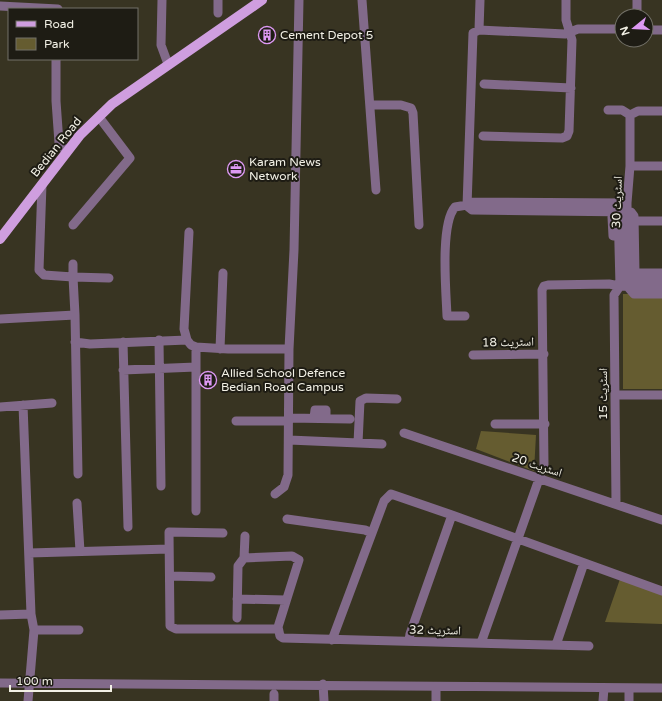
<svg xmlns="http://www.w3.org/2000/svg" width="662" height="701" viewBox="0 0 662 701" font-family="'Varela Round','Noto Naskh Arabic',sans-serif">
<rect width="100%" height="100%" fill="#383422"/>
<!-- green -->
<path fill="#655c30" d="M623,294h39v95h-39z
M481,431l55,4 -2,36 -58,-22z
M620,579l42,15v30l-57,-2z"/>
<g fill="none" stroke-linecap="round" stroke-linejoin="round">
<!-- minor -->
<path stroke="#826a8a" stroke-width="9" d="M162,0l-1,45 7,19
M218,0v13
M362,0l14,190
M0,6l58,3
M637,16v-16
M622,29h-44l-13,5 -86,-4 -6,3 -6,173 5,4 159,2 3,4 1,57
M479,30l1,-30
M646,30h16
M56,59v42l3,42 8,9
M484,84l87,4
M370,105h31l10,3 2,5 6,112
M608,110h14l8,5
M483,136l79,2 5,-2 2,-5 3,-91 -6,-20v-20
M630,166h32
M618,206l2,80
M634,221h28
M73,225l57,-67 -31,-41
M613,236l-1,-19 7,-5
M73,264v13l36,1
M631,277l4,-4h27
M622,280h40
M628,287l-1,-84 3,-37v-51l8,-4h24
M628,287l6,7h28
M75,315l3,159
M465,316h-18c-1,-25 -7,-92 8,-109l12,-2 4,-3 156,1
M0,319l75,-4 -2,-38 -29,-2 -5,-5 3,-86
M159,340l2,146
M187,340l-3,-11 5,-97
M75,342l15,2 97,-4 4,5 5,2 32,2h61
M123,342l5,185
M196,347v164
M220,349l3,-76
M473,355l71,-1
M123,370l73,-3
M616,395h46
M23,405l8,209 3,16 -6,71
M0,407l52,-4
M289,418l61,1
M314,418l1,-8h11v8
M236,421h52
M495,424h50
M404,433l258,87
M289,440l93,4
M358,443l2,-42 6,-3 31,1
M275,494l9,-7 4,-12 1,-126 5,-99 5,-250
M77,503l3,48
M616,503l-2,-208 6,-9
M287,519l78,11 7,3
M223,533l-54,-1 1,94 6,3h102
M29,553l140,-4
M244,558l48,-2 7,4 -21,67 2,9 3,2 306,8
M170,576l41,1
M237,599l49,1
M0,615l31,-1
M237,618l1,-52 6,-8 1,-22
M34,630h45
M332,640l52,-139 7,-7 61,21 210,76
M409,641l1,-7 42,-119
M481,643l63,-178 -2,-175 2,-4 4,-1 61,-1 11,2 42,1
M556,645l28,-82
M0,683l662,5
M323,684l1,17
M436,687v14
M274,701v-7
M603,701l1,-13
M629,701v-13"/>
<!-- major -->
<path stroke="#cf9edf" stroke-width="10" d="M0,239l80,-104 32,-31 150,-104"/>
</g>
<!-- icons -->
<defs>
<g id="building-ring" transform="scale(0.9)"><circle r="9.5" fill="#1e1c14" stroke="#dd99f3" stroke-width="1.5"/><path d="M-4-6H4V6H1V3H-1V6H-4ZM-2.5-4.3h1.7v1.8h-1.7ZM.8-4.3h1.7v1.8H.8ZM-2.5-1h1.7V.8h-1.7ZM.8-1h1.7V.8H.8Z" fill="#dd99f3"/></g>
<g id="office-ring" transform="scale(0.9)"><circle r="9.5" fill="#1e1c14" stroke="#dd99f3" stroke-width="1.5"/><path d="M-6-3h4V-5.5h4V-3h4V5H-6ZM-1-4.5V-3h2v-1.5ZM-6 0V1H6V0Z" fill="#dd99f3"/></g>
</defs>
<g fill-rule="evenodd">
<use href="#building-ring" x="267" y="35"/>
<use href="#office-ring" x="236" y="169"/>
<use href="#building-ring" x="208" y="380"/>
</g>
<g text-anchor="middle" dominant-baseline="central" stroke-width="4" stroke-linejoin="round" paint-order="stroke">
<!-- poi labels -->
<g font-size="12" fill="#f2f0e5" stroke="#1e1c14" text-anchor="start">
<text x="280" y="35">Cement Depot 5</text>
<text x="249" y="162">Karam News<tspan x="249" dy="14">Network</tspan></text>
<text x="221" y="373">Allied School Defence<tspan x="221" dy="14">Bedian Road Campus</tspan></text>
</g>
<!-- street labels -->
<g font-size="12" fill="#f2f0e5" stroke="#1e1c14">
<text transform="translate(56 147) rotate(-51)">Bedian Road</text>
<text transform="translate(617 202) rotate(-88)">اسٹریٹ 30</text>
<text transform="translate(508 342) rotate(-1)">اسٹریٹ 18</text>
<text transform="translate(603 394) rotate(-90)">اسٹریٹ 15</text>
<text transform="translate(537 465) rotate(18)">اسٹریٹ 20</text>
<text transform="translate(435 630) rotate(1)">اسٹریٹ 32</text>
</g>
</g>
<!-- legend -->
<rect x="8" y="8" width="130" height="52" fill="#1e1c14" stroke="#737168"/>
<rect x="16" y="21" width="20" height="6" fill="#cf9edf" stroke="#737168"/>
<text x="44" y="28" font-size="12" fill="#f2f0e5">Road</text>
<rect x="16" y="38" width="20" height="12" fill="#655c30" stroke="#737168"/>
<text x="44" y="48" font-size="12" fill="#f2f0e5">Park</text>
<!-- north arrow -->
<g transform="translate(634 28) rotate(252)"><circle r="19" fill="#1e1c14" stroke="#737168"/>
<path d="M0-3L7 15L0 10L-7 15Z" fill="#dd99f3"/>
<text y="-6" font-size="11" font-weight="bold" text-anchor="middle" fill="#f2f0e5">N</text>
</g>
<!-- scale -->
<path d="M10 685v6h101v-6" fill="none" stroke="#f2f0e5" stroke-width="2"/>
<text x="16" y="685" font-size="12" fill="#f2f0e5" stroke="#1e1c14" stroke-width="3" paint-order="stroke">100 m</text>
</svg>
